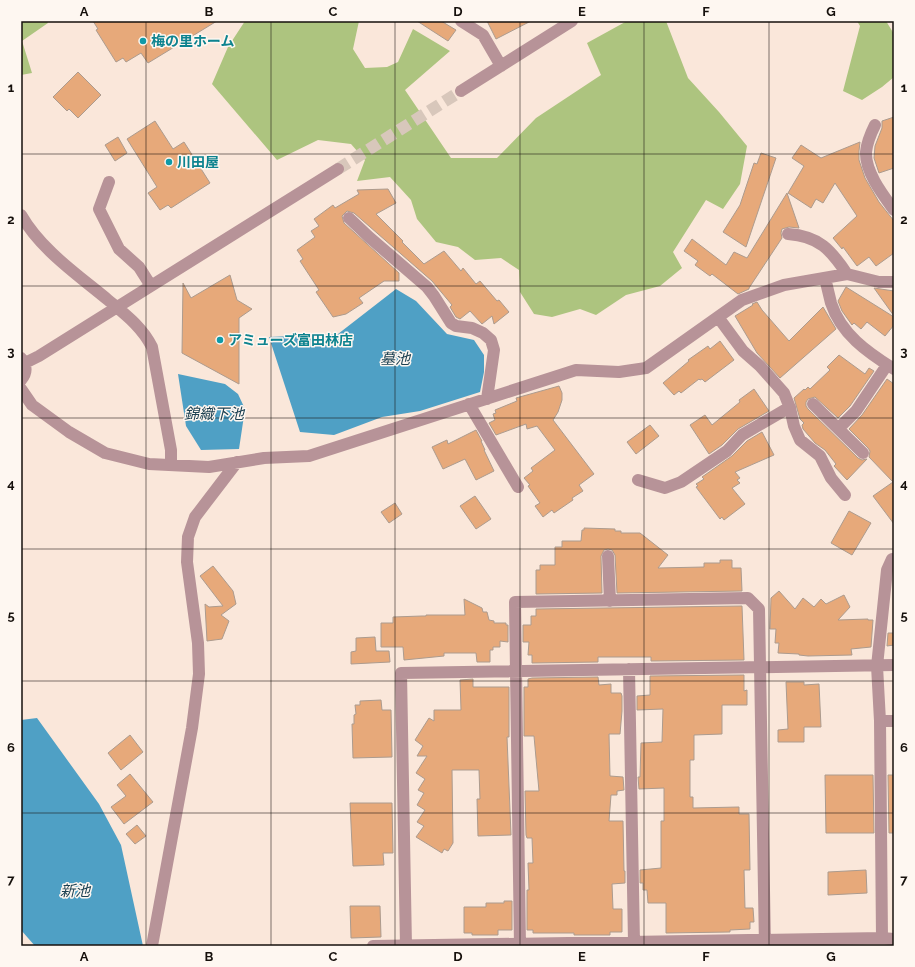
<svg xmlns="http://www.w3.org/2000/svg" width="915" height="967" viewBox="0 0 915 967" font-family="Raleway,'Noto Sans JP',sans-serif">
<rect width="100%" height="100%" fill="#fae7da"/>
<!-- forest -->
<path fill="#adc47f" d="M21,21h26l1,2 -26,18 10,32 -11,2z
M245,21h114l-6,28 12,19 22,-1 11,-5 15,-33 37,22 -45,39 46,68h46l39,-40 65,-43 -14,-32 40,-22h39l22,57 31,34 28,34 -7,38 -17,25 -17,-9 -33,52 9,16 -22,18 -34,9 -30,20 -16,-6 -28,8 -18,-3 -14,-22 -1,-22 -18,-12 -26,2 -17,-13 -22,-5 -19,-23 -6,-19 -21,-23 -33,4 8,-21 -14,-16 -33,-4 -41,20 -65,-76 16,-37z
M857,21h29l8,13v43l-12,10 -20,13 -19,-9 17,-65z"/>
<!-- water -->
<path fill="#4fa0c5" d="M396,289l20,12 31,33 27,6 10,15v17l-4,20 -60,19 -38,6 -48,18 -34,-3 -31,-95 69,-3z
M178,374l47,10 13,10 7,15 -6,40 -38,1 -15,-24z
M37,718l62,86 22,41 22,101h-108l-14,-16v-210z"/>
<!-- building -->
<path fill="#e7a97a" stroke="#ac9b8e" d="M93,21h124l-69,42 -7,-10 -15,9 -3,-4 -7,4 -20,-32 2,-1z
M417,21h24l15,9 -8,11z
M487,21h44l-35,18z
M78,72l23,23 -23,23 -9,-9 -2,2 -14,-14z
M894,117v51l-15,5 -5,-15 1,-12 7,-18v-7z
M155,121l18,28 11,-7 26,41 -39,25 -3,-3 -8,5 -12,-17 9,-6 -30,-48z
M118,137l9,16 -12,8 -10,-16z
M860,142l-1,9v9l6,18 14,24 15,19v32l-18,13 -7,-9 -12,9 -14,-19 -1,2 -9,-11 24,-22 -22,-33 -12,20 -7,-4 -5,9 -23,-15 16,-27 -12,-8 9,-13 20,13z
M761,153l15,5 -30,89 -23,-15 17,-27 14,-42 3,1z
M388,189l8,14 -20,11 27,27 -1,1 22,22 20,-13 17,20 2,-3 13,16 4,-3 17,20 2,-1 10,12 -15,12 -2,-8 -10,8 -12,-13 -10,8 -4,-2 -6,-10 2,-2 -20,-24 -78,-68 -7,-2 -5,5 2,7 55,50v8h-15l-25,17 4,5 -17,11 -13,3 -17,-25 3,-2 -19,-29 3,-2 -6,-9 18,-13 -4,-6 8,-5 -5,-7 19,-14 2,3 24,-14 -2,-4z
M787,193l12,35 -10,-1 -7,2 -1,4 1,5 -33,50v1l-11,5 -26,-20 -2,2 -15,-11 3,-4 -14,-10 8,-12 34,26 8,-13 13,6z
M230,275l7,25 15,9 -13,9v66l-57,-31 1,-70 8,15z
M846,287l48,30v8l-9,11 -18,-14 -6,7 -7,-6 -2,2 -10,-14 -4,-10z
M874,288l20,3v25z
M757,302l5,8 27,31 34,-34 13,22 -56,49 -23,-25 -22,-37 18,-11 -1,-1z
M720,341l14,19 -29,22 -3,-3 -2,1 -1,-1 -18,14 -2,-2 -5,4 -11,-12 26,-22 -1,-1 20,-14 2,3z
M839,355l26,19 4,-6 5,3 -24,35 -12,12 -23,-21 -7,2 -2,3v4l2,3 50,49 4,2 5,-1 -20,21 -13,-14 2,-2 -11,-14 -10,-7 -12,-14 -1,-4 2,-2 -4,-4 -6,-21 10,-9 1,1 3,-3 2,2 20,-19 -3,-3z
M887,379l7,5v140l-21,-28 20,-14 -24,-25 1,-6 -2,-3 -19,-19 13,-14z
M559,386l3,7v7l-4,12 -5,8 41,54 -15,11 4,6 -11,7 1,2 -19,13 -2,-3 -9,7 -8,-11 5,-3 -12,-17 2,-1 -6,-7 9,-7 -2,-3 24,-18 -18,-24 -10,3 -1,-5 -30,11 -7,-12 6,-3 -2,-6 3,-1 -1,-3 22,-9 -1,-3z
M754,389l15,22 -31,18 -16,16 -13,9 -19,-29 15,-10 7,10 28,-23 -1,-2z
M650,425l9,11 -23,18 -9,-12z
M476,430l6,11h-1l4,9h-1l10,21 -18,9 -11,-21 -22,10 -11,-22 15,-7 1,4z
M762,432l12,23 -39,17 5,6 -3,2 3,3 -8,5 13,16 -21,16 -2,-3 -2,2 -24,-32 2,-1 -2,-2 8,-5 -2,-2 30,-21 15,-15z
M475,496l16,23 -15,10 -16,-23z
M395,503l7,11 -13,9 -8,-11z
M849,511l22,12 -19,32 -21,-12z
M584,528l31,1v2h6v2h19l28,22 -10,13 46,-1v-4h16v-3h12v8h9l1,23 -125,2 -2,-38 -3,-5 -4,-1 -4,1 -3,6 1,37 -66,1v-24h4v-5h15v-18h7v-6h19l1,-11h2z
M213,566l20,25 3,13 -15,11 8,6 -7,18 -15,2 -2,-37 4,3 14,-1 -23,-30z
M779,591l16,18 8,-11 11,9 7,-8 5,5 18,-9 6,12 -12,13 30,-1v1h5l-2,27 -20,2 1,6 -44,1 -9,-1v-1l-21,-1 1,-10h-4l1,-14h-6l1,-31z
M464,599l18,9 1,4h4l2,8 5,1v2h12v2h2v17l-8,-1v6h-7v3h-3v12h-13l-1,-9h-32v3l-40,4 -1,-13h-22v-24h12v-6l29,-1h4v-1h39z
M742,606l2,54 -93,1v-4h-53v5l-66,1v-8h-4l1,-13h-6v-17h8v-9h5v-7z
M888,633h6v12l-7,1z
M375,637l1,14h13l1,11 -39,2v-12l5,-1v-13z
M744,675v16l3,-1v15h-25v29l-28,1v25h-4v37h3v11l46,-1v7h10l1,56h-6l1,38h8l1,14h-4v7l-20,1v2l-64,1v-30h-18l-1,-13h-4v-7h-3v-13l21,-2v-47h3v-33l-25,1 -1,-12h2l1,-34 21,-1 1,-33 -26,1v-14l13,-1v-19z
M598,677l1,8 12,-1v9h10l1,3v15l-2,23h-11l1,42 13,1 1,13 -7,1v4h-6l-2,26h14l1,50h1v12l-13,1 1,25h9v23h-12v3h-36v-2h-41v-3h-6v-40h2l-1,-27h5l-1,-25h-5l-1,-3 -1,-44h14l-5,-55h-10v-49h4v-8l4,-1z
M473,679v8h36v50h-2l4,98 -33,1 -1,-37h3l-1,-29h-27l1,73 -5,8 -4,-2 -2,4 -26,-16 8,-11 -7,-4 8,-12 -8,-5 7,-12 -6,-3 7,-11 -9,-6 11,-17h-10l6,-10 -8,-6 14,-22 5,3v-11h27l-1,-30z
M786,682h18v3l15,-1 2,43h-17v15h-26v-12l10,-1z
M381,700l1,10h9l1,47 -39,1 -1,-34h2v-9l2,-1 -1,-9h5v-4z
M130,735l13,17 -22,18 -13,-17z
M130,774l23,28 -29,22 -13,-17 15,-11 -9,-11z
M825,775h48l1,58h-48z
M888,775h6v58h-5z
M350,803h42l1,50h-10l1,12 -31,1z
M137,825l9,11 -11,8 -9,-10z
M866,870l1,23 -39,2v-23z
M504,901h8v29h-14v5h-26v-2h-8v-26h22v-4h18z
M350,906h30l1,31 -30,1z"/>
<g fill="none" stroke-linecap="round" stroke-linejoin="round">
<!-- minor-tunnel -->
<path stroke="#d8c7bb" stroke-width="12" stroke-dasharray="12 6" stroke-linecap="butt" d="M338,169l123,-78"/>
<!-- minor -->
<path stroke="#b79398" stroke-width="12" d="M461,21l22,14 18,31
M461,91l111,-70
M875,125c-4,8 -8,17 -9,27 -1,20 17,43 28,58
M109,182l-10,27 20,40 20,18 12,19
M21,215c20,35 57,60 87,85 18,15 34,27 44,47l19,103v15
M349,218l20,19 58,50 7,9 17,27 5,3 16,2 11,5 8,7 3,10 -7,49
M788,234c31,2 43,16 59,40
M825,278c2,8 4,17 6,25 10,31 36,49 63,66
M718,317l25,34 17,15 24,27 6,15 4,18 6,14 20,16 11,22 14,17
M21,358c6,8 6,15 0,22
M25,363l14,-7 299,-187
M21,389l11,16 37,27 36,21 44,11 60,3 55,-9 45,-2 267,-86 43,2 27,-4 96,-68 42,-15 63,-11 32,8h15
M469,404l49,83
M813,404l50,49
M839,428l17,-17 31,-46
M638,480l27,8 16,-6 46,-31 15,-16 48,-28
M608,556l2,45
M629,669l5,273
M880,721h14
M882,938l-2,-217 -3,-55 10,-96 5,-11
M152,946l40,-218 7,-54 -1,-31 -11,-81 1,-25 7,-20 42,-55
M373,946l509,-8 12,1
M406,946l-5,-273 493,-8
M520,946l-5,-344 233,-4 11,11 6,337"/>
</g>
<!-- grid -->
<path fill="none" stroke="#16100c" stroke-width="1" stroke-opacity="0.55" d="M146,21v925M271,21v925M395,21v925M520,21v925M644,21v925M769,21v925M21,154h873M21,286h873M21,418h873M21,549h873M21,681h873M21,813h873"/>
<!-- markers -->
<g fill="#0f9aa8" stroke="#fef7f1" stroke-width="1.5">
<circle cx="143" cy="41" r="4"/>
<circle cx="169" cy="162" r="4"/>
<circle cx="220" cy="340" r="4"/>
</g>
<g text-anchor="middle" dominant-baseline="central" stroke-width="3" stroke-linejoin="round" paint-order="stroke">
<!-- culture labels -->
<g font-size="14" font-weight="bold" fill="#0d838f" stroke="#fef7f1" text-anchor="start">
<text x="151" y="41">梅の里ホーム</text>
<text x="177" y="162">川田屋</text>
<text x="228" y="340">アミューズ富田林店</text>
</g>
<!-- water labels -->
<g font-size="15" font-style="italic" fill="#1d4152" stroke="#fef7f1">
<text x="395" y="359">墓池</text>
<text x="214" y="414">錦織下池</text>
<text x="75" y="891">新池</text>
</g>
</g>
<!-- border -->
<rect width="915" height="967" fill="none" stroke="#fef7f1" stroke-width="44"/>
<rect x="22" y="22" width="871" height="923" fill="none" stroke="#16100c" stroke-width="1.5"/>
<g font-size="13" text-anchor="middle" font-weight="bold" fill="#16100c">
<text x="84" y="16">A</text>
<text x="209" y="16">B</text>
<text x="333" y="16">C</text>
<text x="458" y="16">D</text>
<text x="582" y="16">E</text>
<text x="706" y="16">F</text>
<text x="831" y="16">G</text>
<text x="11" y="92">1</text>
<text x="904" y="92">1</text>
<text x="11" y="224">2</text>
<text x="904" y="224">2</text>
<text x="11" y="356">3</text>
<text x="904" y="356">3</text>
<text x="11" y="488">4</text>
<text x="904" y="488">4</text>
<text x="11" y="620">5</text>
<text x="904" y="620">5</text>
<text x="11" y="752">6</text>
<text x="904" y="752">6</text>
<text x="11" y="884">7</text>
<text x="904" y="884">7</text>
<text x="84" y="961">A</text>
<text x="209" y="961">B</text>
<text x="333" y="961">C</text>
<text x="458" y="961">D</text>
<text x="582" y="961">E</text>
<text x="706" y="961">F</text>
<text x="831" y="961">G</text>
</g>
</svg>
